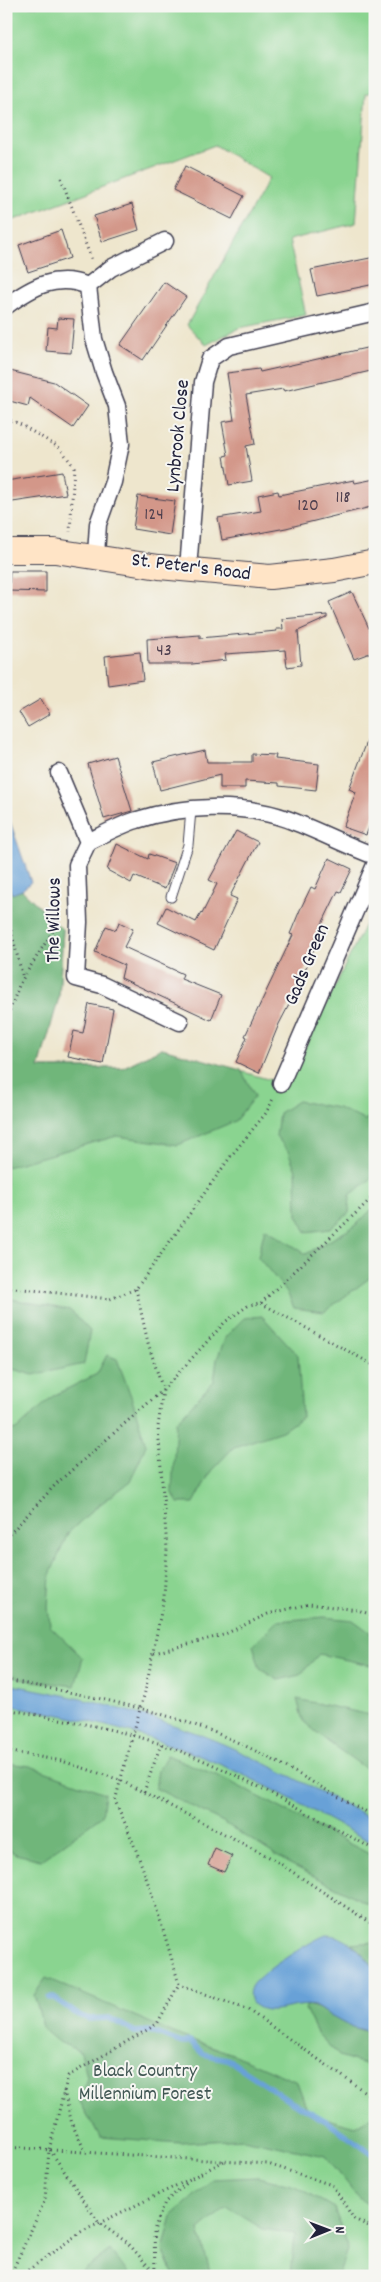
<svg xmlns="http://www.w3.org/2000/svg" width="381" height="2282" viewBox="0 0 381 2282" font-family="Dekko,sans-serif">
<rect width="100%" height="100%" fill="#f6f6f2"/>
<filter id="ink" filterUnits="userSpaceOnUse"><feTurbulence type="fractalNoise" baseFrequency=".02" numOctaves="2"/><feDisplacementMap in="SourceGraphic" scale="10" xChannelSelector="R" yChannelSelector="G"/><feConvolveMatrix kernelMatrix="1 2 1 2 8 2 1 2 1" color-interpolation-filters="sRGB"/></filter>
<filter id="wash" filterUnits="userSpaceOnUse"><feTurbulence type="fractalNoise" baseFrequency=".0096" numOctaves="4" result="noise"/><feDisplacementMap in="SourceGraphic" scale="20" xChannelSelector="R" yChannelSelector="G"/><feGaussianBlur stdDeviation="1.12" result="paint"/><feColorMatrix in="noise" values="0 0 0 0 0 0 0 0 0 0 0 0 0 0 0 0 0 1.4 0 .05"/><feComposite in="paint" operator="in"/></filter>
<g filter="url(#wash)">
<rect width="100%" height="100%" fill="#eee6cd"/>
<!-- green -->
<path fill="#8ad490" stroke="#567b66" d="M6,6h369v85l-9,3 -10,129 -67,17 17,75 -67,13 -33,17 -19,-20 82,-147 -54,-33 -209,78z
M6,880l6,14 10,-4 41,40 -4,67 -20,71h83l40,-20 119,35 8,-3 86,-176v1372h-369z"/>
<!-- forest -->
<path fill="#6fb67a" stroke="#486c5a" d="M6,880l6,14 10,-4 41,40 -4,67 -20,71h83l40,-20 79,22 14,26 -20,25 -57,24 -61,-9 -111,31z
M298,1101l40,7 26,12 11,-5v61l-25,19 -1,18 -19,16 -24,3 -9,-17 -1,-44 -8,-20 -12,-15 3,-23z
M375,1206v68l-51,38 -30,-4 -7,-16 -29,-35 7,-29 41,26 49,-28z
M6,1298l64,12 20,21 -6,33 -51,11 -27,-8z
M262,1316l36,39 4,62 -20,14 -48,16 -23,24 -17,32h-16l-6,-12 4,-69 38,-41 3,-22 9,-23 18,-18z
M107,1355l10,4 14,37 15,49 -16,37 -35,26 -27,25 -18,42 -2,32 2,19 33,32 -8,28 -50,-6 -19,-8v-244l10,2 37,-34 44,-22z
M324,1617l29,3 22,16v30l-56,-12 -19,21 -22,5 -18,-11 -7,-24 24,-24z
M297,1699l78,17v59l-48,-34 -24,-20z
M167,1755l54,22 154,80v50l-87,-44 -65,-41 -68,-34 3,-18z
M6,1763l24,3 75,27 -3,23 -61,44 -25,-6 -10,-6z
M375,1942v26l-17,-19 -8,-5z
M46,1978l135,58 49,17 67,29 12,32 47,13 14,-10 5,3v89l-15,-10 -35,-43 -82,-17 -62,4 -81,-6 -20,-35 7,-25 -6,-25 -24,-11 -13,-11 -10,-35z
M307,2005c25,5 42,26 68,28v34l-36,-11 -22,-23 -12,-24z
M258,2177l37,9 39,22 14,39 -10,29h-47l4,-42 -32,-5 -36,-22 -28,23 12,46h-37l-11,-26 9,-34 41,-37z
M110,2250l20,26h-51l1,-3z"/>
<!-- water -->
<path fill="#68a1d7" stroke="#456289" d="M6,810l25,72 -9,8 -10,4 -6,-14z
M6,1684c58,10 114,23 170,42 69,23 133,61 199,94v24c-50,-25 -98,-55 -149,-77 -70,-31 -145,-50 -220,-62z
M326,1935c21,0 36,18 49,33v65l-23,-6 -38,-21c-20,-4 -43,12 -60,-1 -5,-4 -6,-12 -3,-18 5,-12 61,-47 75,-52z"/>
<g fill="none" stroke-linecap="round" stroke-linejoin="round">
<!-- stream -->
<path stroke="#68a1d7" stroke-width="5.5" d="M49,1998h5l24,17 11,4 20,-1 26,14 14,-1 33,12 8,-2 13,13 24,5 62,41 37,21 49,35"/>
</g>
<g id="blocks">
<!-- building -->
<path fill="#d39789" d="M185,166l59,30 -12,23 -59,-29z
M132,204l7,26 -37,12 -8,-26z
M61,230l9,28 -42,14 -9,-27z
M375,257v27l-58,12 -6,-26z
M164,282l22,15 -43,63 -23,-15z
M58,318l16,1 -3,34 -25,-2 2,-24 9,1z
M375,346v24l-91,21 -1,-2 -37,6 9,49 -9,2 6,35 -23,4 -5,-29 4,-1 -6,-33 12,-2 -7,-47 32,-4 1,3z
M6,370l48,12 34,24 -15,22 -43,-30 -2,8 -22,-6z
M62,472l4,22 -60,9v-22z
M375,479v27l-89,22 -64,12 -4,-22 43,-7 -3,-16 20,-4 1,4 75,-15 1,3z
M138,496l37,5 -5,34 -37,-6z
M10,571h36v21l-37,-1z
M352,592l23,49v10l-21,8 -25,-57z
M327,615v3l-29,13 3,34 -14,2 -2,-17 -60,4 1,6 -34,4h-44l-1,-25 53,-4v3l77,-7 -1,-2h7l-1,-10z
M140,652l3,28 -35,5 -3,-29z
M41,699l9,15 -22,13 -9,-15z
M373,726l2,86 -9,23 -23,-8 13,-35 -7,-3z
M205,750l2,12h45v-8l24,1 -1,4 44,5 -3,26 -37,-4v-3l-34,-2v7h-25v-13l-60,15 -7,-28z
M115,756l17,55 -28,8 -16,-55z
M236,831l22,11 -28,54 7,3 -23,51 -56,-27 8,-16 30,15 5,-9 1,1 15,-30 -8,-4z
M117,844l31,15 1,-5 26,9 -10,26 -31,-13 -3,7 -24,-13z
M329,858l23,11 -11,23 -3,-1 -16,33 -11,24 3,1 -11,26 1,1 -25,48 -20,49 -23,-11 11,-25 -2,-1 48,-101 -3,-1 10,-24 11,-23 4,2z
M119,922l14,7 -9,18 59,27 -2,5 40,16 -10,25 -90,-42 3,-13 -29,-13 11,-26 10,4z
M89,1004l24,5 -10,55 -35,-7 6,-26 9,2z
M215,1848l17,8 -8,16 -16,-7z"/>
</g>
</g>
<g filter="url(#ink)">
<use href="#blocks" fill-opacity="0" stroke="#413f51" stroke-width="1"/>
<g fill="none" stroke-linecap="round" stroke-linejoin="round">
<!-- lane casing -->
<g stroke="#413f51" stroke-width="11">
<path id="lane" d="M171,897l17,-52 3,-35"/>
</g>
<!-- street casing -->
<g stroke="#413f51" stroke-width="19">
<path id="street" d="M88,286l6,53 10,33 13,34 4,38 -8,38 -15,42 -2,31
M6,306c26,-19 50,-33 82,-20l23,-18 54,-27
M188,569l15,-187 7,-23 19,-13 146,-34
M59,773l29,69
M180,1022l-78,-37 -26,-7 3,-56 -2,-57 11,-23c16,-8 32,-17 49,-22 46,-15 104,-17 150,-1 30,11 58,26 88,37
M281,1083l94,-218"/>
</g>
<!-- secondary casing -->
<g stroke="#413f51" stroke-width="26">
<path id="secondary" d="M6,551h49l104,16 111,10 64,-7 41,-8"/>
</g>
<!-- path -->
<path stroke="#413f51" stroke-width="3" stroke-dasharray="1 4" stroke-linecap="butt" d="M61,178l31,83
M6,419l12,4 42,25 14,19 -4,65
M6,911l17,67
M6,1020l14,-37 40,-63
M6,1287l104,12 26,-10 95,-133 35,-43 8,-16
M136,1289l12,54 15,47 -5,37 9,122 -3,48 -19,95
M261,1303l114,-108
M6,1538l51,-55 106,-93 62,-68 24,-17 12,-2 114,63
M154,1653l69,-18 45,-21 41,-10 49,6 17,6
M6,1680c78,15 159,29 231,62 48,22 91,51 138,74
M6,1709c52,10 105,18 155,35 75,26 144,68 214,106
M131,1741l-16,60c28,59 46,121 64,183l69,26 127,89
M6,1751l56,10 58,19 153,79 102,67
M144,1792l17,-48
M64,2091l8,33 13,27
M6,2147l262,17 64,21 22,34 21,10
M50,2150l49,73 29,20 27,31
M192,2178l32,-17
M155,2273l-1,-43 11,-28 23,-20
M10,2276l35,-76 4,-50 19,-74 89,-52 22,-40
M20,2276l61,-44 111,-54"/>
<!-- lane -->
<use href="#lane" stroke="#fff" stroke-width="9"/>
<!-- street -->
<use href="#street" stroke="#fff" stroke-width="16"/>
<!-- secondary -->
<use href="#secondary" stroke="#ffe4c6" stroke-width="24"/>
<!-- path-bridge -->
<path stroke="#413f51" stroke-width="3" stroke-dasharray="1 4" stroke-linecap="butt" d="M131,1741l14,-49"/>
</g>
</g>
<g text-anchor="middle" dominant-baseline="central" stroke-width="4" stroke-linejoin="round" paint-order="stroke">
<!-- number labels -->
<g font-size="18" fill="#4e3f4e">
<text x="343" y="498">118</text>
<text x="308" y="506">120</text>
<text x="154" y="515">124</text>
<text x="164" y="651">43</text>
</g>
<!-- street labels -->
<g font-size="20" fill="#22223b" stroke="#f6f6f2">
<text transform="translate(179 436) rotate(-85)">Lynbrook Close</text>
<text transform="translate(191 568) rotate(7)">St. Peter's Road</text>
<text transform="translate(55 920) rotate(-89)">The Willows</text>
<text transform="translate(308 965) rotate(-67)">Gads Green</text>
</g>
<!-- park labels -->
<g font-size="20" fill="#415754" stroke="#f6f6f2">
<text x="145" y="2072">Black Country<tspan x="145" dy="23">Millennium Forest</tspan></text>
</g>
</g>
<!-- margin -->
<rect width="381" height="2282" fill="none" stroke="#f6f6f2" stroke-width="25"/>
<!-- north arrow -->
<g transform="translate(328 2230) rotate(89)" stroke="#f6f6f2" stroke-width="4" paint-order="stroke">
<path d="M0-4L9 19L0 12L-9 19Z" fill="#22223b"/>
<text y="-8" font-size="14" font-weight="bold" text-anchor="middle" fill="#22223b">N</text>
</g>
</svg>
